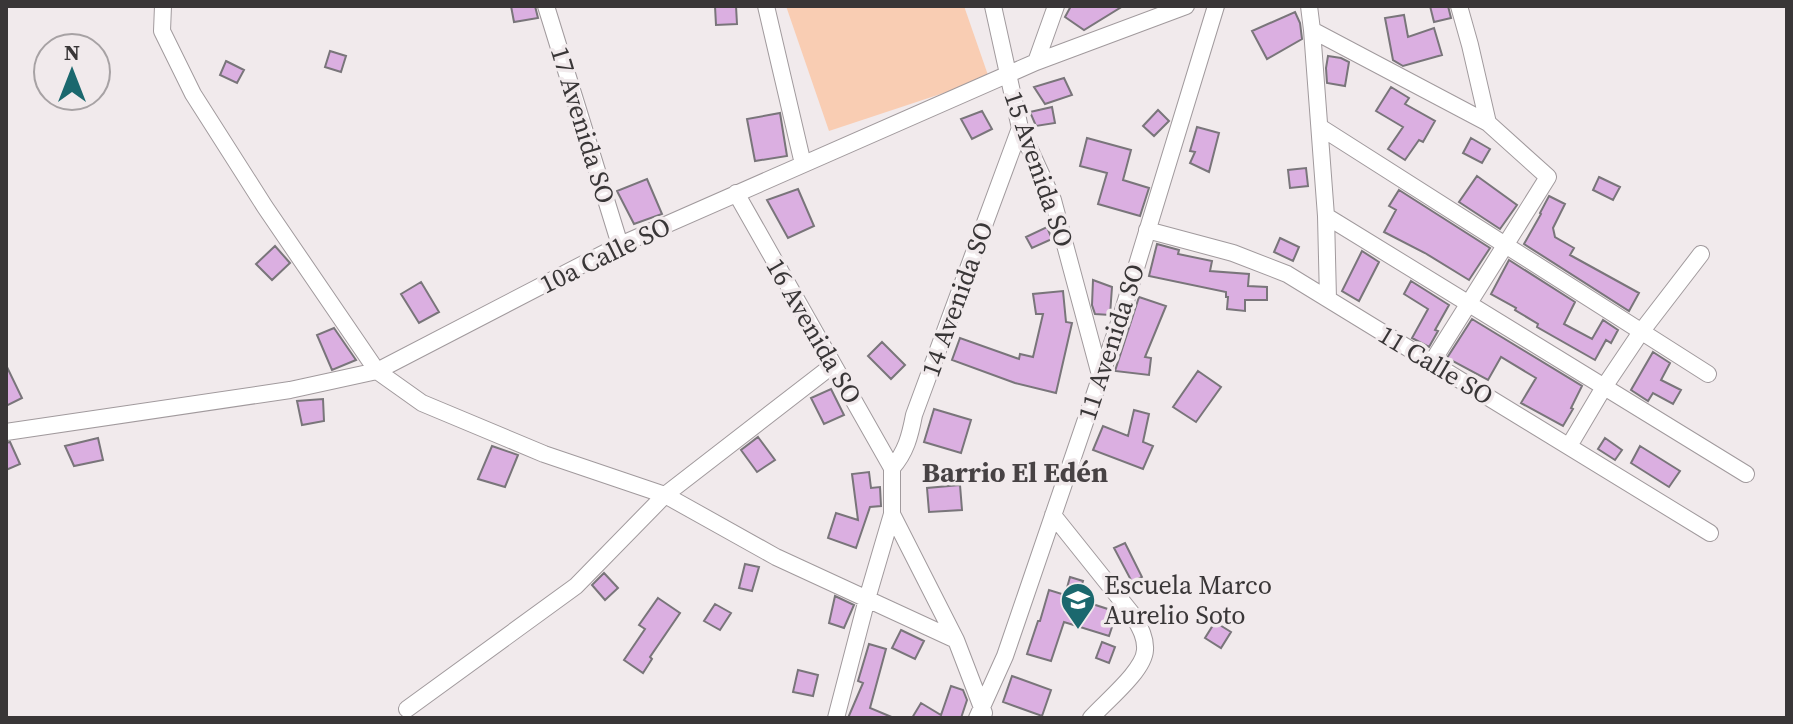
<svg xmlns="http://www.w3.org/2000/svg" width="1793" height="724" viewBox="0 0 1793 724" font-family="'Source Serif 4',serif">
<rect width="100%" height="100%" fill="#f1eaec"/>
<!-- green -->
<path fill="#f9cdb3" d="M786,6h178l25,72 -160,53z"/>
<!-- building -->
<path fill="#dbafe1" stroke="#79757a" stroke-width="2" d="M511,6h24l3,12 -24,4z
M715,6h21l1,18 -21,1z
M1071,6h52l-39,24 -19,-13z
M1430,6h18l3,12 -17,4z
M1295,12l5,11 2,16 -35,20 -15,-28z
M1404,15l4,22 26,-9 8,27 -39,11 -10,-6 -8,-42z
M330,51l16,5 -5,16 -16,-5z
M1328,56l13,2 8,4 -4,24 -18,-3 -1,-15z
M226,61l18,9 -7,13 -17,-8z
M1064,78l8,17 -27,9 -11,-17z
M1391,87l18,11 -4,6 30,17 -12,21 -4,-2 -14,20 -17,-11 15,-22 -27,-16z
M1052,107l3,16 -19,3 -6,-14z
M1158,110l11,11 -15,15 -11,-10z
M982,111l10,18 -20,10 -11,-20z
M780,113l7,43 -32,5 -8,-42z
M1197,127l22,6 -10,39 -19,-9 5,-11 -5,-1z
M1087,138l44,12 -8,30 26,8 -9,28 -42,-12 9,-31 -27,-7z
M1471,138l19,11 -8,14 -19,-10z
M1306,168l2,18 -18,2 -2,-18z
M1477,176l40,29 -17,24 -41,-27z
M1599,177l21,10 -7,13 -20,-10z
M647,179l15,35 -28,10 -17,-33z
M798,189l16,37 -26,12 -21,-38z
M1399,190l91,58 -21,32 -44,-27 -41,-21 12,-22 -7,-4z
M1549,196l16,8 -12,24 2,9 19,11 -4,7 69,38 -10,18 -105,-67 17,-30 -1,-1z
M1047,227l5,12 -20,9 -6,-11z
M1280,238l19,9 -6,14 -19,-9z
M1157,244l22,6 -1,4 34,7 -2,10 39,3 -1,12 19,1v13h-22v11l-18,-2 1,-12h-2v-5l-77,-16z
M275,246l15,17 -18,17 -16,-16z
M1362,251l17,11 -20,39 -17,-10z
M1509,260l66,42 -11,22 28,15 11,-19 15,10 -7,13 -5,-3 -11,20 -58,-33 1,-3 -23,-14 1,-2 -25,-14z
M1093,280l19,7 -2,28 -15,-1 -3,-9z
M1411,281l38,24 -14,25 3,1 -9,16 -17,-9 16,-29 -24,-15z
M421,282l18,30 -20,11 -18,-29z
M1063,291l3,31 6,1 -16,70 -41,-10 -63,-23 8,-22 59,21 1,-5 13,3 10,-43h-7l-3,-20z
M1139,297l27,9 -21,51 6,1 -2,17 -34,-4z
M1472,319l110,67 -11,22 2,1 -10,17 -42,-23 15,-25 -35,-21 -13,23 -41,-22z
M334,328l22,32 -24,10 -15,-35z
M882,342l23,23 -14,14 -23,-23z
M1653,352l17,11 -9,17 20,10 -8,14 -20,-11 -5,8 -17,-11z
M6,365l16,33 -16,8z
M1198,371l23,16 -25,35 -23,-15z
M831,389l13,26 -20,9 -13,-26z
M323,399l1,22 -22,4 -5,-24z
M934,409l37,11 -10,33 -37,-11z
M1134,410l15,4 -6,28 10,4 -10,23 -50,-19 10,-24 25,10z
M758,437l17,23 -18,12 -16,-22z
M98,438l5,22 -29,6 -9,-20z
M1605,438l17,12 -7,10 -17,-11z
M10,442l10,22 -14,6v-27z
M492,446l26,9 -13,32 -27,-8z
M1640,446l40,25 -11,16 -38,-24z
M869,472l2,16 9,-1 1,19 -11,1 -14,41 -28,-10 8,-25 22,7 -6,-46z
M960,485l2,25 -33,2 -2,-24z
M1125,543l17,34 -10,5 -18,-34z
M745,564l14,3 -7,24 -13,-3z
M604,573l14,15 -13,12 -13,-15z
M1070,577l13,4 -6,18 40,13 -8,24 -45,-14 -13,39 -24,-7 11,-33h2l9,-31 16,5z
M835,596l19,9 -10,23 -15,-5z
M658,598l22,15 -30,44 2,2 -9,14 -19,-13 21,-31 -6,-4z
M715,604l16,9 -11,17 -16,-9z
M1215,622l16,10 -10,16 -16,-10z
M901,630l23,11 -9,18 -23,-11z
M1102,642l13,5 -6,16 -13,-5z
M869,644l17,5 -16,59 24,10h-46l15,-35 -5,-2z
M798,670l20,5 -5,21 -20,-4z
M1012,676l39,14 -9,26 -39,-14z
M951,686l12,4 4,10 -6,18h-49l9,-15 20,12z"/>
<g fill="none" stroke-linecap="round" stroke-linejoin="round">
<!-- minor casing -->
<g stroke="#a19a9d" stroke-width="18">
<path id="minor" d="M163,6l-1,25 31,63 72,113 112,164 45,32 122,51 121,41 111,62 180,83
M546,6l74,239
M766,6l37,158
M993,6l27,122 33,72 47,175
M1309,6l3,24 14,186 2,83
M1459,6l11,39 18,78
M1312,30l176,93 60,54 -116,185
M1036,62l20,-56
M1320,127l388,247
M736,193l156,275v46l-25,85 -31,119
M1326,216l420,258
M1147,230l86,23 54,21 423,259
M6,432l284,-42 87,-19 243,-126 416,-183 150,-56
M1569,446l35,-59 37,-55 60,-78
M892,468c14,-16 18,-32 22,-53l106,-287
M892,514l64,126 28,73
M1053,515l80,100c6,11 13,22 12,35 -1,21 -40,52 -54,68
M407,709l169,-123 89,-91 168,-130
M977,718l28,-62 116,-339 95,-311"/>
</g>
<!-- minor -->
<use href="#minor" stroke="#fff" stroke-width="16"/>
</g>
<!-- icons -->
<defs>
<g id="school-pin" transform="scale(1.8)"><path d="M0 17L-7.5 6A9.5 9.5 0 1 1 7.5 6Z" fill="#1b686e" stroke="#f1eaec"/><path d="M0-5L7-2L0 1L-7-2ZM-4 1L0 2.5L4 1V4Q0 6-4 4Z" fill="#fff"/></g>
</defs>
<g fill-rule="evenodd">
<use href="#school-pin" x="1078" y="600"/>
</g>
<g text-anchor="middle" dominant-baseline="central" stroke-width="7" stroke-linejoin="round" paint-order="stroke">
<!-- street labels -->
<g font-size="26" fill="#393637" stroke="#f1eaec">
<text transform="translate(583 125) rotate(73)">17 Avenida SO</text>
<text transform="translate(1039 169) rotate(71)">15 Avenida SO</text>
<text transform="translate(605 255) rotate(-26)">10a Calle SO</text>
<text transform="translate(957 299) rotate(-70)">14 Avenida SO</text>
<text transform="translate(814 331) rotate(60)">16 Avenida SO</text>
<text transform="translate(1111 342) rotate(-72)">11 Avenida SO</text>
<text transform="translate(1436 365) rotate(31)">11 Calle SO</text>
</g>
<!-- poi labels -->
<g font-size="26" fill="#393637" stroke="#f1eaec" text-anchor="start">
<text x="1104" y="585">Escuela Marco<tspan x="1104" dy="30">Aurelio Soto</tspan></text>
</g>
<!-- neighbourhood labels -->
<g font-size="28" font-weight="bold" fill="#474244" stroke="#f1eaec">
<text x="1015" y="472">Barrio El Edén</text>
</g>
</g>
<!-- border -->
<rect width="1793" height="724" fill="none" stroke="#393637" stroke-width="16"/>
<!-- north arrow -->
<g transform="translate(72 72)"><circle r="38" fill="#f1eaec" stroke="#a7a2a4" stroke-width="2"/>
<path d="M0-6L14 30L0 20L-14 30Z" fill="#1b686e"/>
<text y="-12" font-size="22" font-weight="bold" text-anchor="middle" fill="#393637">N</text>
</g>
</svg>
